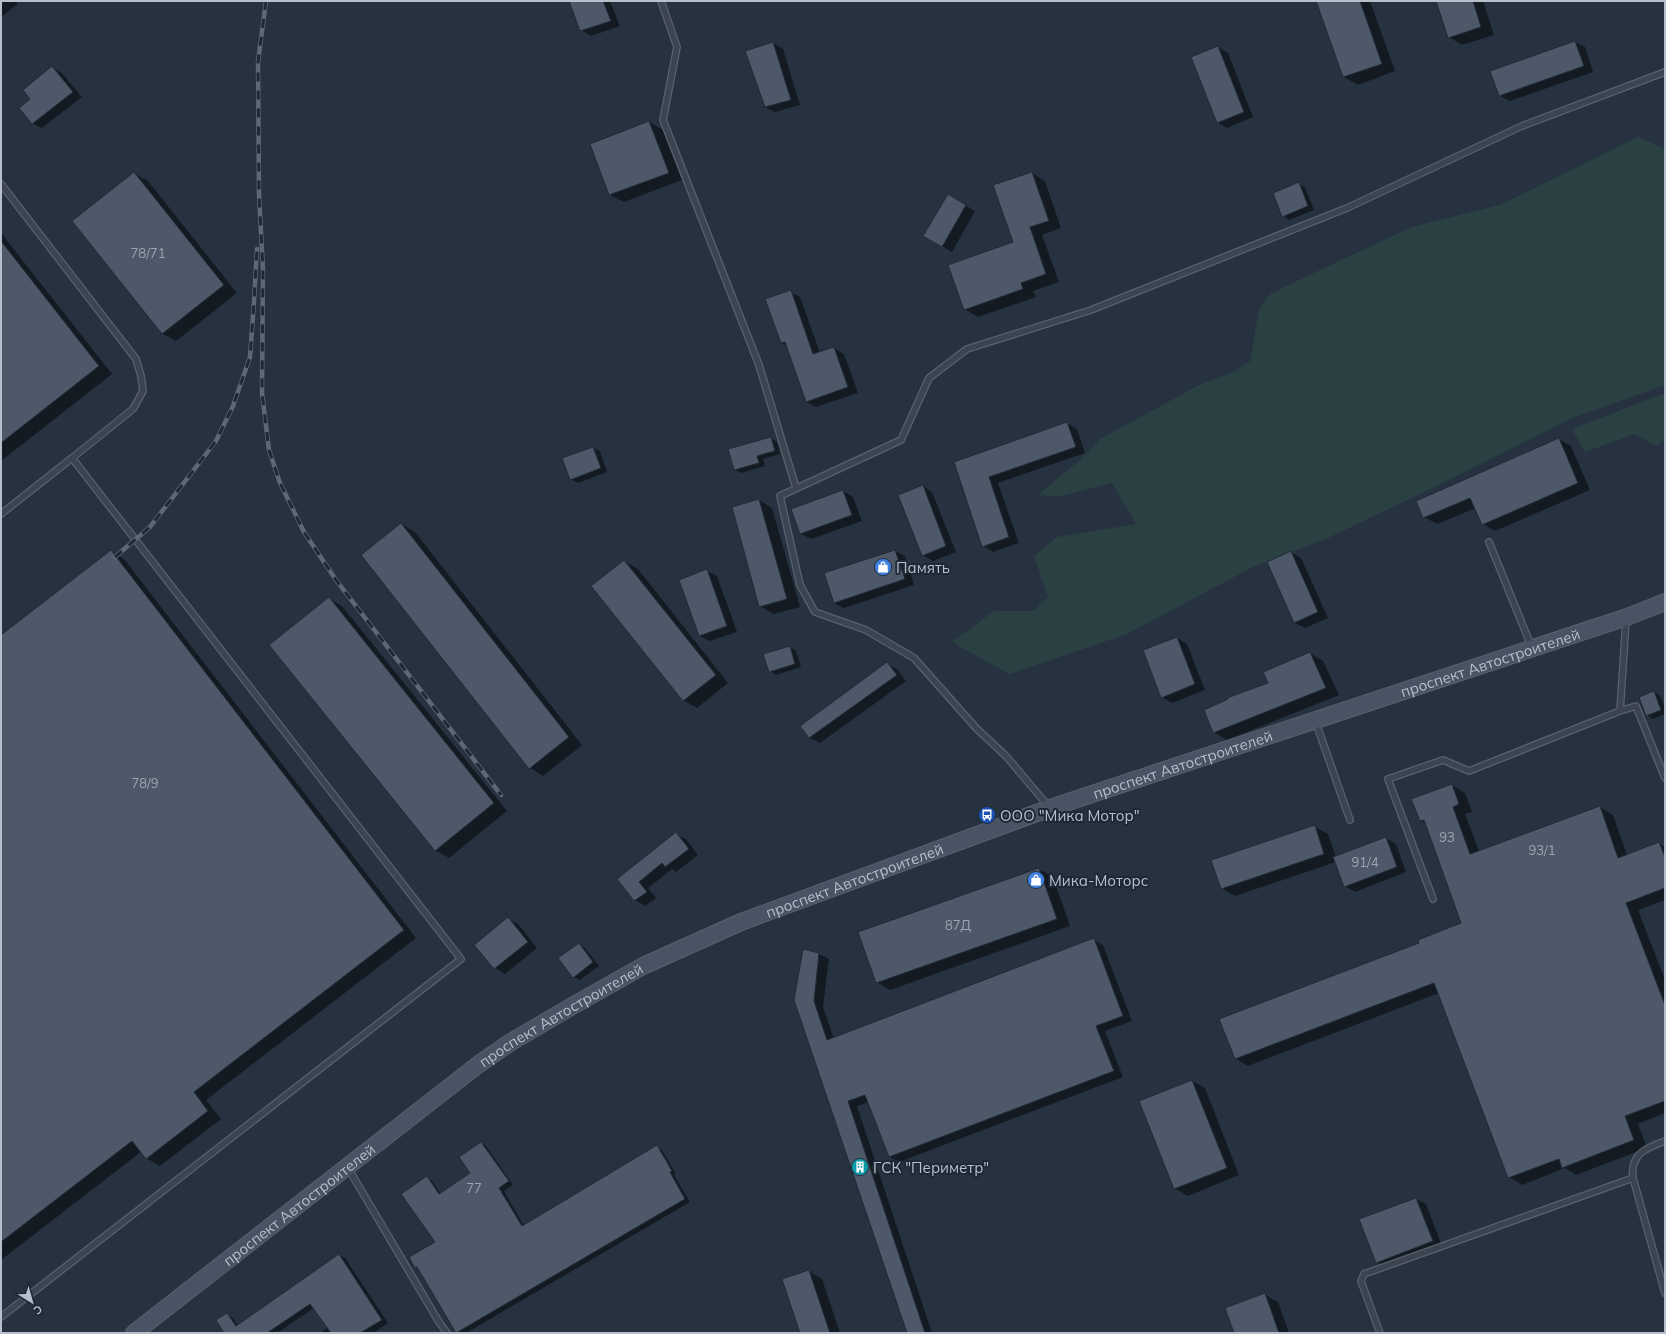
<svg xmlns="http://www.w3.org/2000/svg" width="1666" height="1334" viewBox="0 0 1666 1334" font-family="Mulish,sans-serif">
<rect width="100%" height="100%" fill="#263240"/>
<!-- green -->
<path fill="#2a4042" d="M1638,137l25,11 2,4v233l-95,34 -127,64 -115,55 -77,30 -124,66 -118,40 -57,-32 42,-31h39l15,-14 -14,-41 23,-19 79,-13 -24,-41 -55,14 -19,-2 44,-37 20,-20 97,-53 35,-13 16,-11 9,-51 11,-16 52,-25 90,-42 88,-22z
M1665,393v46l-9,7 -21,-12 -50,18 -13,-23z"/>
<!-- shadow -->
<path fill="#0007" d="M1,1h14l3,3 -17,13z
M570,1h40l10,25 -29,10 -10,-6z
M1317,1h53l25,70 -37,14 -14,-8z
M1437,1h46l11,34 -32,10 -13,-8z
M1575,42l10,5 8,25 -83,29 -10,-5z
M773,43l10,6 17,56 -25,7 -10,-5z
M1218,47l10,6 25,64 -26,11 -10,-6z
M52,67l10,6 20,24 -40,31 -10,-5z
M649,122l14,8 19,50 -58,22 -14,-7 -19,-51z
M134,173l14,8 89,112 -61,48 -13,-7 -89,-113z
M1032,173l13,8 16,47 -19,7 17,47 -26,9 3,6 -58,20 -14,-8 50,-66z
M1299,184l6,3 9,23 -25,10 -6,-4z
M948,195l27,16 -23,41 -27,-16z
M1,233l111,141 -111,87z
M790,292l10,5 20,56 14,-5 10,6 14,39 -42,14 -10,-5 -19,-56 -5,-3z
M1067,423l10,6 8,24 -87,30 21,60 -26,9 -10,-6 -28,-83z
M770,438l7,4 3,12 -17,5 2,7 -24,7 -7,-4z
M1559,439l12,7 19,44 -95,41 -12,-7 -7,-16 -39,16 -13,-7z
M593,448l7,3 7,21 -29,11 -7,-4z
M923,486l9,6 24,60 -23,9 -10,-6z
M843,491l10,6 9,24 -51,18 -10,-5 -8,-25z
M759,500l13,8 28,99 -26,7 -14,-8z
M401,524l14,8 167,213 -39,31 -13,-8z
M895,551l10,5 9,29 -70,23 -10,-5z
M111,552l13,7 292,379 -210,162 15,19 -61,47 -14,-8 -5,-6 -140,108v-624z
M1291,552l10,6 27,60 -23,10 -10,-5 -27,-60z
M624,561l14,8 90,114 -31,25 -14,-8z
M707,571l10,5 20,56 -27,9 -10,-5z
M329,599l13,7 165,205 -58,47 -14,-8z
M1177,638l10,6 18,46 -33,13 -10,-6z
M790,647l6,4 5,16 -25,8 -6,-4z
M1310,653l13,8 16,34 -112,45 -13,-8 55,-49z
M887,664l10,5 9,12 -86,62 -10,-5 -8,-12z
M1654,692l6,4 5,12v6l-12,5 -6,-4z
M1452,785l13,8 7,19 -7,2 14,37 121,-44 13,8 14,40 32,-12 6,4v53l-27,10 27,70v133l-27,11 9,24 -71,27 -11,-7 -43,17 -13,-8 -70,-184 -191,73 -13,-8 185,-114 43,-20 -36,-100 -7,-3z
M1315,827l13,7 8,23 50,-19 10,6 10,28 -51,20 -10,-6 -9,-24 -101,34 -14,-8z
M676,834l10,5 12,16 -22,17 -4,-3 -24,19 8,10 -11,8 -10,-6 -17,-21z
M1039,869l14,8 17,49 -180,64 -13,-8z
M508,919l10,5 19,24 -32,26 -10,-6z
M1094,940l9,5 29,76 -27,10 18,46 -224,85 -9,-5 -21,-55 -12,4 75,227h-24l-113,-333 8,-50 16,4 10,5 -6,48 11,32z
M579,944l6,4 14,18 -19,14 -7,-3z
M1192,1081l13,7 34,87 -51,21 -14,-8z
M481,1143l5,3 27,39 -9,6 20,35 133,-79 5,3 14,24 -2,1 16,27 -224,131h-8l-38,-63 -4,-3 20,-25 -9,-64 5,3 9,13 30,-21z
M1416,1199l10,5 16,42 -55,22 -10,-6 -17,-42z
M339,1255l6,3 43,65 -15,10h-53l8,-5 -14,-20 -37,25h-52l2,-19 6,4 5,8z
M809,1271l13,8 18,54h-39z
M1264,1294l14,8 11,31h-54z"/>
<!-- building -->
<path fill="#4d5969" stroke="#212b37" d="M569,1h34l8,20 -31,10z
M1316,1h44l22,63 -39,13z
M1436,1h37l8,26 -33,11z
M1575,41l9,25 -85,30 -9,-25z
M773,42l18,58 -26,7 -20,-56z
M1218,46l26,66 -27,11 -26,-66z
M52,66l21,26 -41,32 -13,-16 11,-9 -7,-9z
M649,121l20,52 -60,22 -19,-51z
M134,172l90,113 -62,49 -90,-113z
M1032,172l17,49 -19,6 16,47 -25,9 2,6 -59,21 -16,-45 65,-23 -20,-57z
M1299,182l9,24 -26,11 -9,-24z
M948,194l18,11 -24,42 -19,-11z
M1,241l98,125 -98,77z
M791,290l22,64 21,-7 14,40 -42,15 -21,-60 -4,1 -16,-44z
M1067,422l9,25 -87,30 20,60 -27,10 -28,-85z
M771,437l4,14 -18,5 2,7 -25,7 -6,-21z
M1559,438l19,45 -96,42 -12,-27 -47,20 -7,-17z
M593,447l8,21 -31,12 -8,-22z
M923,485l23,61 -24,10 -24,-61z
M843,490l9,25 -52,19 -9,-25z
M759,499l28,100 -28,8 -27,-100z
M401,523l168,214 -40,32 -168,-214z
M111,550l293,380 -210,162 14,19 -62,48 -14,-18 -131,101v-607z
M895,550l10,29 -71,24 -10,-30z
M1291,551l27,61 -24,11 -27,-61z
M624,560l92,115 -33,26 -92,-115z
M707,569l20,57 -28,10 -20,-56z
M329,597l165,206 -59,48 -166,-206z
M1177,637l18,47 -34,14 -18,-48z
M790,646l5,18 -26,8 -6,-18z
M1310,652l16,36 -113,45 -9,-23 24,-11 -1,-1 41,-15 -5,-11z
M887,662l10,13 -88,63 -9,-12z
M1654,691l7,19 -15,6 -7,-19z
M1452,784l7,20 -6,3 17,47 130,-48 18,52 41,-16 6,15v31l-39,15 39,102v96l-40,15 9,24 -72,28 -3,-9 -51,19 -74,-195 -199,76 -16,-40 200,-76 -1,-3 43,-17 -37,-103 -4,1 -9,-22z
M1315,825l9,29 -103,35 -10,-29z
M676,832l13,17 -24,18 -3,-4 -23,19 8,10 -13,9 -17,-22z
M1386,837l11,30 -53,20 -11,-30z
M1039,868l18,51 -181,64 -18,-51z
M508,917l20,25 -34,27 -20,-24z
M1094,938l29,78 -27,10 18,45 -225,86 -24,-62 -17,6 77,232h-18l-113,-333 9,-51 16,4 -5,48 13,39z
M579,943l14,19 -20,16 -15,-20z
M1192,1080l35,88 -53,21 -35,-88z
M481,1142l28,39 -10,7 23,38 135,-81 15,26 -2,1 15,27 -229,134 -39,-66 -2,1 -6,-11 26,-15 -34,-48 26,-18 12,18 31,-21 -11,-16z
M1416,1198l17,43 -57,22 -17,-44z
M339,1254l43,66 -22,13h-29l-21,-29 -43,29h-43l-8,-13 11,-7 9,13z
M809,1270l21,63h-30l-18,-54z
M1265,1293l14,40h-45l-9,-25z"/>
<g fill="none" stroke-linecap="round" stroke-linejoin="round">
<!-- lane casing -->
<g stroke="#58626d" stroke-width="8">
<path id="lane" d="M661,1l16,46 -14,73 96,245 37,123
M1,184l135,175 5,17 2,15 -10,18 -61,49
M1,514l71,-56 389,501 -460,358
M1489,542l43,106
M1620,711l16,-5 29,72
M1315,720l35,100
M1049,807l-43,-51 -29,-27 -63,-71 -48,-28 -51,-18 -15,-27 -20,-89 121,-56 28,-62 38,-29 124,-39 256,-102 175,-82 143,-54
M1433,899l-45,-120 55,-19 26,11 151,-60 6,-91
M1665,1141c-19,7 -35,13 -32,37l32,115
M348,1168l91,154 8,11
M1380,1333l-19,-52 3,-7 269,-96"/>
</g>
<!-- secondary casing -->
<g stroke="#58626d" stroke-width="18">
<g id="secondary">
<path id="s1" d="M134,1333l345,-269 32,-22 63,-37 69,-39 98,-44 309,-114 577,-191 38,-15"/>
</g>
</g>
<!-- lane -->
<use href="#lane" stroke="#3b4450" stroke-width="5.5"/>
<!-- secondary -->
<use href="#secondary" stroke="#495363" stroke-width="16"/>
<!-- rail casing -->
<g stroke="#5d6877" stroke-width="4.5">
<path id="rail" d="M266,1l-8,61 1,133 4,75 -1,123 7,57 11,33 24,49 32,48 165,215
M115,557l35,-30 66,-86 17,-35 17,-49 4,-55 3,-53"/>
</g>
<!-- rail -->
<use href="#rail" stroke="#1f2935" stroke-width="3" stroke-dasharray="9" stroke-linecap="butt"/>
</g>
<!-- icons -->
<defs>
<g id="shop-disc" transform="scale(0.9)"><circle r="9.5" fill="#3f7fe0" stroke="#1f2935"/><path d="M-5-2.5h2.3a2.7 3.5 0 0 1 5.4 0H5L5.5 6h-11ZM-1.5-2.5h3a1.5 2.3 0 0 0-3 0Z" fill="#fff"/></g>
<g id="bus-disc" transform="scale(0.9)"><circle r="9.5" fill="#1a4fb4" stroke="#1f2935"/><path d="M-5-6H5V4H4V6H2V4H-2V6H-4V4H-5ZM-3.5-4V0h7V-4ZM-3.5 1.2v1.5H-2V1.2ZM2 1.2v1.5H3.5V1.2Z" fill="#fff"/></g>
<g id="building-disc" transform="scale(0.9)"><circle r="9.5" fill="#0f9aa8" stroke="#1f2935"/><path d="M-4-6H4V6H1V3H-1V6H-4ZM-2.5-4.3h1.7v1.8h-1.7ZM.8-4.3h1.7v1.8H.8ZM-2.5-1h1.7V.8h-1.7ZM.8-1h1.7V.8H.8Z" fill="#fff"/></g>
</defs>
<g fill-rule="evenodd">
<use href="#shop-disc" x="883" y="567"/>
<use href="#bus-disc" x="987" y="815"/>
<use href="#shop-disc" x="1036" y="880"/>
<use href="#building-disc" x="860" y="1167"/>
</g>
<g text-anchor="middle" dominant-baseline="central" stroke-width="4" stroke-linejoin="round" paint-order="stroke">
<!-- number labels -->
<g font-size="13" fill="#9ca6b2">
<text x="148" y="253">78/71</text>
<text x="145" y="783">78/9</text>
<text x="1447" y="837">93</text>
<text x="1542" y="850">93/1</text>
<text x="1365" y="862">91/4</text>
<text x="958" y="925">87Д</text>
<text x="474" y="1188">77</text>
</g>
<!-- poi labels -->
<g font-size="15" fill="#b7bfca" stroke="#1f2935" text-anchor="start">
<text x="896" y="567">Память</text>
<text x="1000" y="815">ООО "Мика Мотор"</text>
<text x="1049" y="880">Мика-Моторс</text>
<text x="873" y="1167">ГСК "Периметр"</text>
</g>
<!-- street labels -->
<g font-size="15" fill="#b7bfca" stroke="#1f2935">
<text stroke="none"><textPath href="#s1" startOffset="1529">проспект Автостроителей</textPath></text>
<text stroke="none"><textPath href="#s1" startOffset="1205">проспект Автостроителей</textPath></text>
<text stroke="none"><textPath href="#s1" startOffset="857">проспект Автостроителей</textPath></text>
<text stroke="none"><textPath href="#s1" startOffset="533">проспект Автостроителей</textPath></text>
<text stroke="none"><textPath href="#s1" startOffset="209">проспект Автостроителей</textPath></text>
</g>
</g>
<!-- border -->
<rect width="1666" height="1334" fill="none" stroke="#b7bfca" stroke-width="4"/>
<!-- north arrow -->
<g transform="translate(32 1302) rotate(143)" stroke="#1f2935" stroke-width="3" paint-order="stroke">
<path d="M0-3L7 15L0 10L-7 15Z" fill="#b7bfca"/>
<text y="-6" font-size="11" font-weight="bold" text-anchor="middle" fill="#b7bfca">С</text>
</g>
</svg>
